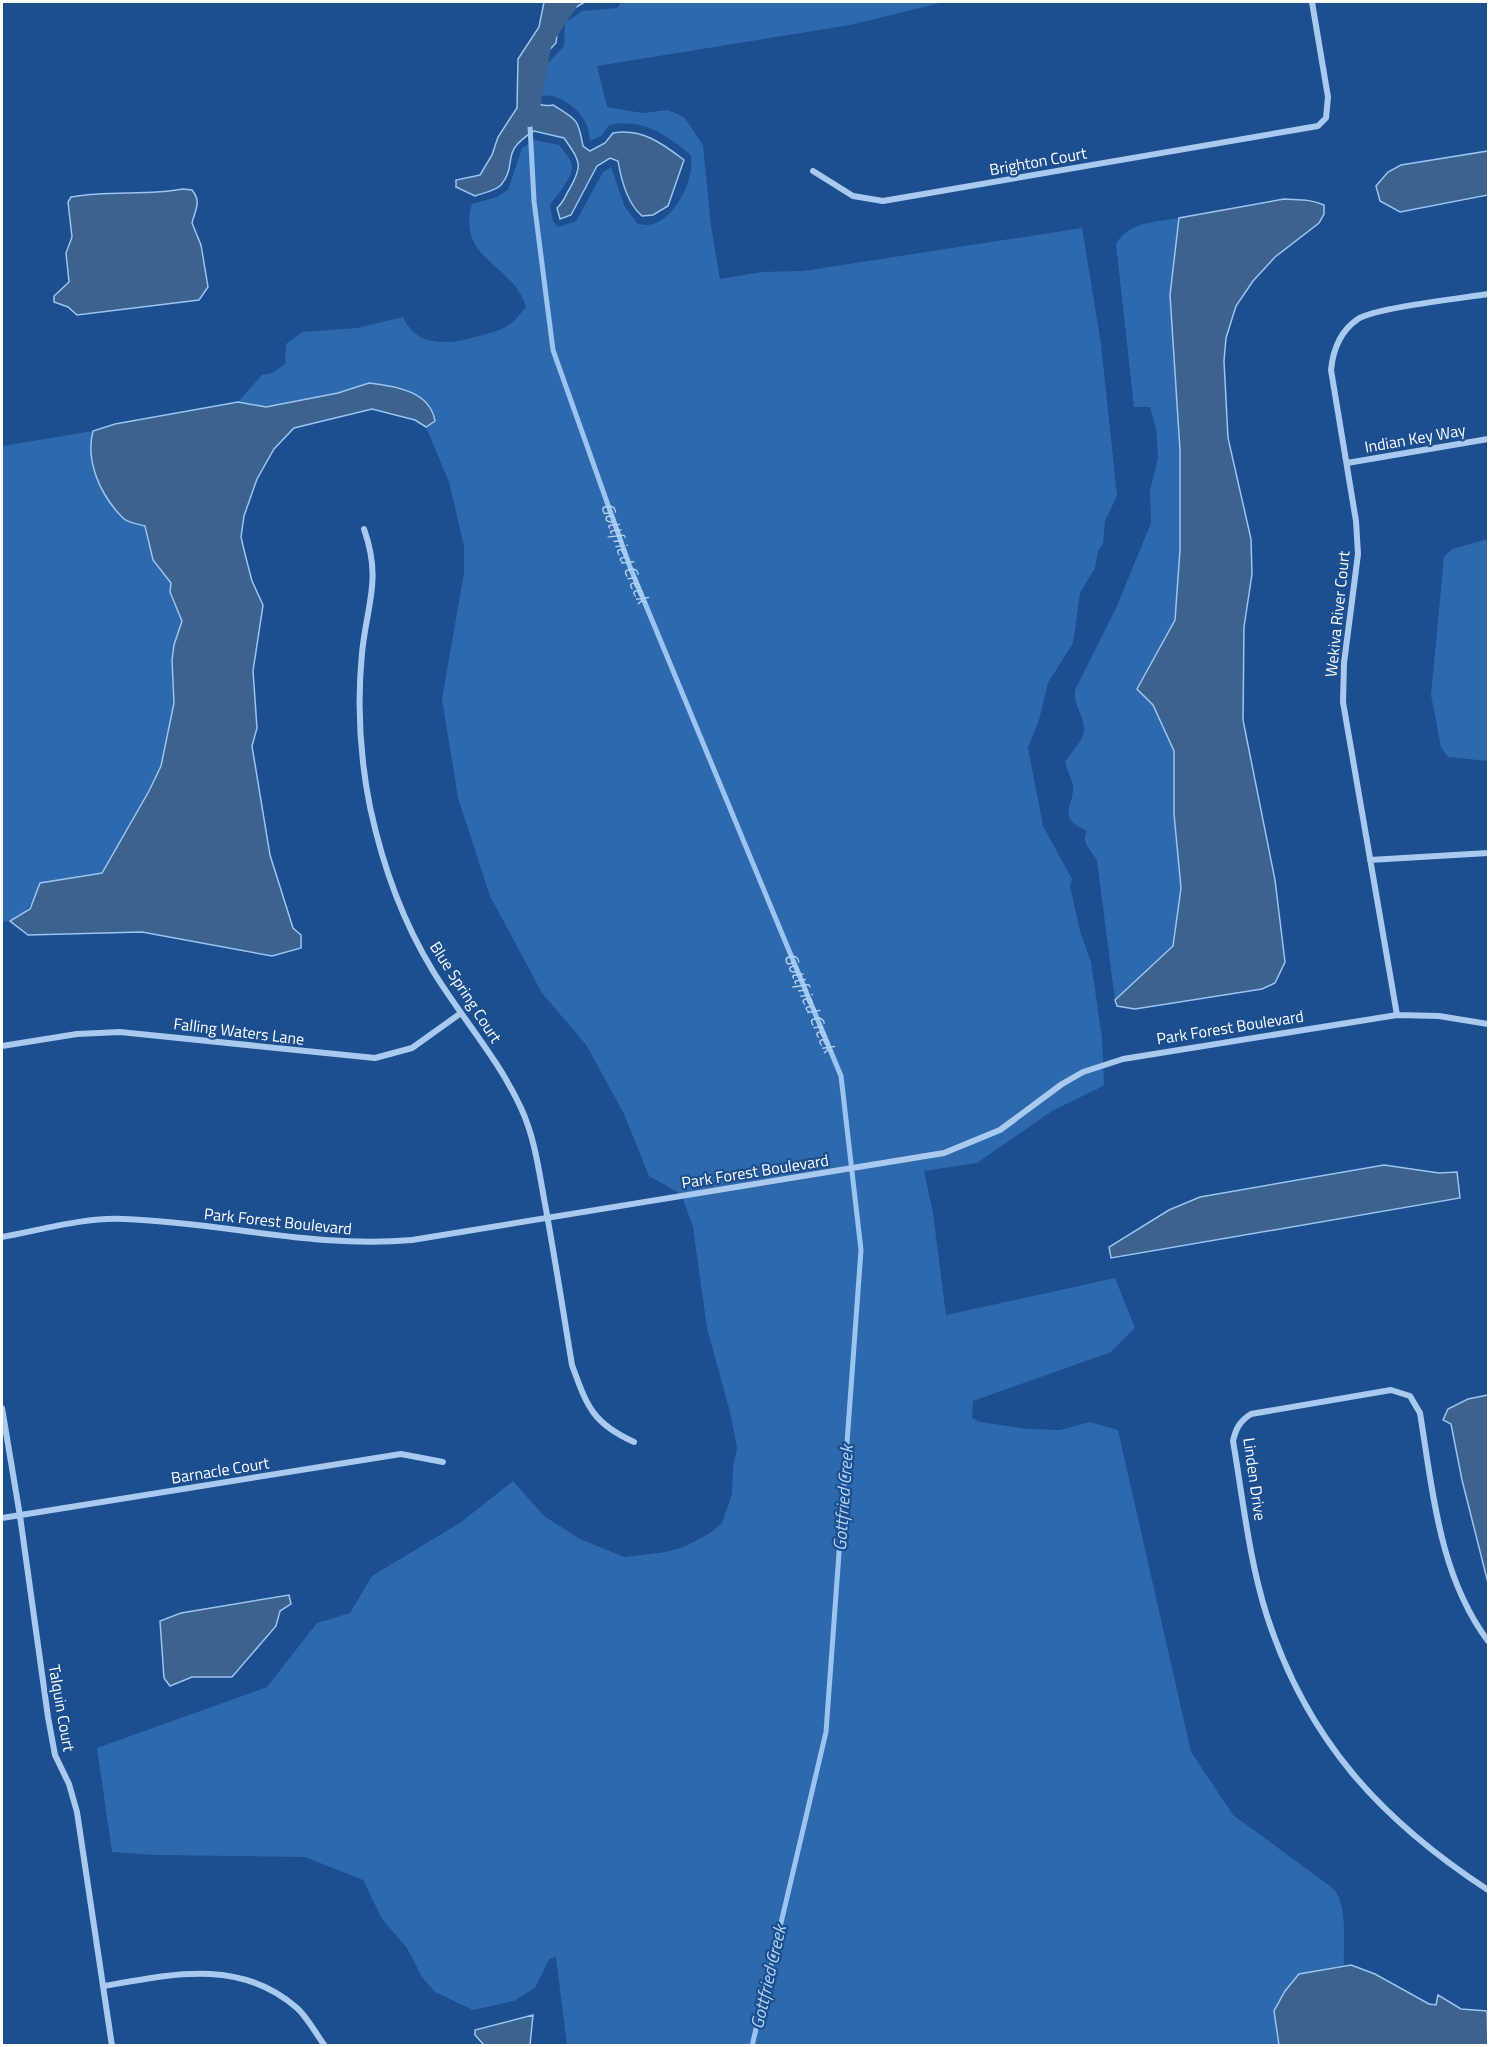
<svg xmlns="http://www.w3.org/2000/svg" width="1490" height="2047" viewBox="0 0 1490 2047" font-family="'Titillium Web',sans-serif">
<rect width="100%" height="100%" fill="#1b4f8f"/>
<!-- green -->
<path fill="#2e69ad" d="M621,2h323l-94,23 -253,41 10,41 35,6 26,-3 16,7 19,28 8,81 9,53 42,-7 41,-1 279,-43 19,116 16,152 -12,25 -2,23 -5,7 -3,17 -15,25 -7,50 -25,40 -9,37 -11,28 15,78 29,53 -2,7 10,45 11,31 11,76 2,45 -1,3 -51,25 -75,52 -53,8 9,42 13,102 169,-37 20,50 -24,24 -138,49 -1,17 8,4 48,7 32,1 30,-8 28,8 73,322 42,63 101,74c14,18 9,53 10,76l-45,9 -14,17 -10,33 4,21h-712l-11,-88 -7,2 -14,29 -21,13 -41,9 -38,-18 -13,-15 -15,-29 -25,-29 -19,-39 -58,-23 -151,-2 -42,-3 -15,-104 170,-61 50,-64 33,-10 22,-37 88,-53 53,-42 31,35 36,23 44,18 42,-5 20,-6 24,-13 12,-10 10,-29 1,-27 4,-19 -7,-36 -23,-84 -14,-101 -12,-33 -32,-18 -25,-62 -37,-68 -45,-53 -52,-97 -32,-98 -16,-99 22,-126v-27l-15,-64 -23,-55 9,-6 -66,-38 -31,10 -72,14 -28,-5 24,-27 10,-2 13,-9 1,-20 16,-12 55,-4 46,-11c13,30 45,28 72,20 14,-4 28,-6 39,-16 4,-4 8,-10 12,-14 -13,-44 -70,-47 -54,-103l25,-7 11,-7 14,-42 13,-8 24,5c4,6 13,14 13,22 0,12 -16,29 -22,38l3,16 5,6 18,-6 27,-49 8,-5 14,40 12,16c31,13 61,-45 53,-69 -27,-21 -46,-35 -81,-29l-8,11 -11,5c-1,-21 -14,-36 -34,-44 -7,-3 -11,1 -18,-4l2,-21 24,-26 1,-23 17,-12 35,-3z
M1179,218l-9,77 10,155v100l-5,70 -37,69 15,16 21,46v63l7,74 -8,58 -58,54 -18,-139c-5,-11 -17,-17 -10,-30 -32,-15 -13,-22 -14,-45 -1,-7 -6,-16 -8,-24 5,-9 15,-18 18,-27 5,-17 -11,-29 -8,-45l41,-82 35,-85 -1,-32 8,-33 -2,-30 -6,-21h-16l-18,-163c12,-22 40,-22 63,-26z
M93,431c-8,31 7,65 30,87 4,5 15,6 22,8l8,34 18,23 -1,9 12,29 -8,24 -2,15 2,43 -13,63 -12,25 -47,82c-22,1 -40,7 -62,10 -8,19 -14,37 -38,39v-476z
M1488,539v222l-40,-4 -7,-10 -10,-52 13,-138 8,-8z"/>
<!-- water -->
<path fill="#3c6290" stroke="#9cc4f0" stroke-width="1.5" d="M544,2h41l-26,15 -3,26 -24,25 -2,28c7,8 12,11 23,9 24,15 25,13 30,41l7,5 15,-8 8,-10c28,-5 49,10 71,27l-16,46 -15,9 -11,1c-14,-12 -21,-37 -24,-55l-8,-3 -13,8 -26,49 -11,4 -3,-11c7,-6 8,-12 13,-20 14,-24 9,-28 -6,-50l-30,-7c-36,22 -15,32 -33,54 -6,6 -18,8 -26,11l-19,-9v-7l24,-5 12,-20 6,-18 19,-29 1,-49 21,-32z
M1488,151v44l-88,17 -20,-11 -4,-15 12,-14 13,-7z
M183,189l9,1c10,12 3,20 0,33l9,22 7,42 -9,13 -122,15 -9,-8 -14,-5v-6l15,-14 -3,-29 6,-16 -4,-35 3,-5c38,-7 75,-1 112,-8z
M1284,199c15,1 27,0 40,6v9l-5,9 -44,34 -22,24 -17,25 -10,32 -2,23 4,77 23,101 1,35 -8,53 -1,93 32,160 10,82 -10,21 -13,6 -127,20 -18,-3 -2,-6 58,-54 8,-58 -7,-74v-63l-21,-46 -16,-16 38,-69 5,-70v-100l-10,-155 9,-77z
M369,383c26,3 61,8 66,38l-9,6 -11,-7 -43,-11 -78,19 -20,21 -17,30 -13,37 -3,21 4,17 7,27 11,24 -10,66 4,57 -5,18 18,109 23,73 8,7v13l-29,8 -130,-24 -114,3 -18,-14 20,-12 10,-26 62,-10 47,-82 12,-25 13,-63 -2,-43 2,-15 8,-24 -12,-29 1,-9 -18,-23 -8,-34c-7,-2 -17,-3 -22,-8 -22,-22 -38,-56 -30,-87l22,-7 123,-22 28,5 72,-14z
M1384,1165l55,8 18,-1 3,26 -349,60 -2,-11 60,-37 31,-13z
M1488,1395v188l-26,-103 -11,-56 -8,-4 5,-11 20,-10z
M289,1595l2,9 -11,7 -4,15 -44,51h-40l-22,9 -6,-8 -4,-57 21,-8z
M1351,1965l24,9 54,30 7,1 2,-10 23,14 26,2 1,34h-209l-5,-34 11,-20 14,-17z
M533,2015l-3,30h-46l-9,-10v-5z"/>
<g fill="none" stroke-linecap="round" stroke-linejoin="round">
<!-- stream -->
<path stroke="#9cc4f0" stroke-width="5" id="s1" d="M530,126l4,75 19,149 77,217 211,509 20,174 -35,482 -74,314"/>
<!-- canal -->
<path stroke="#3c6290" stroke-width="18" d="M529,118l14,-77 26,-39"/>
<!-- minor -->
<path stroke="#a9c9ee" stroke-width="6" d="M813,171l40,25 30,5 435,-75 8,-8 2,-21 -16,-95
M1347,463l141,-24
M364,529c18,51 3,74 -2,124 -5,51 -2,104 8,154 12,56 33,115 63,164 28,46 65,87 88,137 14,30 18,64 24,96 10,54 18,107 27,161 15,41 20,58 62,77
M1370,860l118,-7
M1397,1015l-54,-313 1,-39 14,-109 -2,-33 -25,-151c2,-20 9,-39 27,-51 16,-11 105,-21 130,-25
M2,1046l75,-12 43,-2 255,26 37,-10 49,-35
M2,1237c39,-7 82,-20 122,-18 97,3 190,30 288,21l532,-87 56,-23 62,-46 21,-12 40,-13 274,-44 42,1 49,8
M2,1408l18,108 28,201 7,38 14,29 8,28 35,234
M2,1518l399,-64 42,8
M1488,1641c-49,-66 -55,-149 -68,-228l-10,-17 -19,-6 -140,24c-11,7 -15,14 -18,27 10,58 16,119 34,175 40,124 114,204 221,274
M104,1986c68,-12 136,-28 193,22 11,10 19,26 28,38"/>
</g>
<g text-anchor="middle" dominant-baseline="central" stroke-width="4.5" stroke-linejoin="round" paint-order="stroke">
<!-- street labels -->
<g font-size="16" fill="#fff" stroke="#1b4f8f">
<text transform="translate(1038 161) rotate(-10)">Brighton Court</text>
<text transform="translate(1415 438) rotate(-10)">Indian Key Way</text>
<text transform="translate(1337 614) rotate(-84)">Wekiva River Court</text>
<text transform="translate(466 992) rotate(57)">Blue Spring Court</text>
<text transform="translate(1230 1027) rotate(-9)">Park Forest Boulevard</text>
<text transform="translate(239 1031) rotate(7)">Falling Waters Lane</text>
<text transform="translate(755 1171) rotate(-9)">Park Forest Boulevard</text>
<text transform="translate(278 1221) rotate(6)">Park Forest Boulevard</text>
<text transform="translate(220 1470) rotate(-9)">Barnacle Court</text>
<text transform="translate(1255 1479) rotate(82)">Linden Drive</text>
<text transform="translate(62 1708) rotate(80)">Talquin Court</text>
</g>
<!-- water labels -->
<g font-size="18" font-style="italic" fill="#b5d3f5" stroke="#1b4f8f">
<text stroke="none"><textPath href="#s1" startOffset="441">Gottfried Creek</textPath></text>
<text stroke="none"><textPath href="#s1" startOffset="927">Gottfried Creek</textPath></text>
<text transform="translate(843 1498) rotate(-86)">Gottfried Creek</text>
<text transform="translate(768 1977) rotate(-77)">Gottfried Creek</text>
</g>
</g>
<!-- border -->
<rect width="1490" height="2047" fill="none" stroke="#ffffff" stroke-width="6"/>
</svg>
